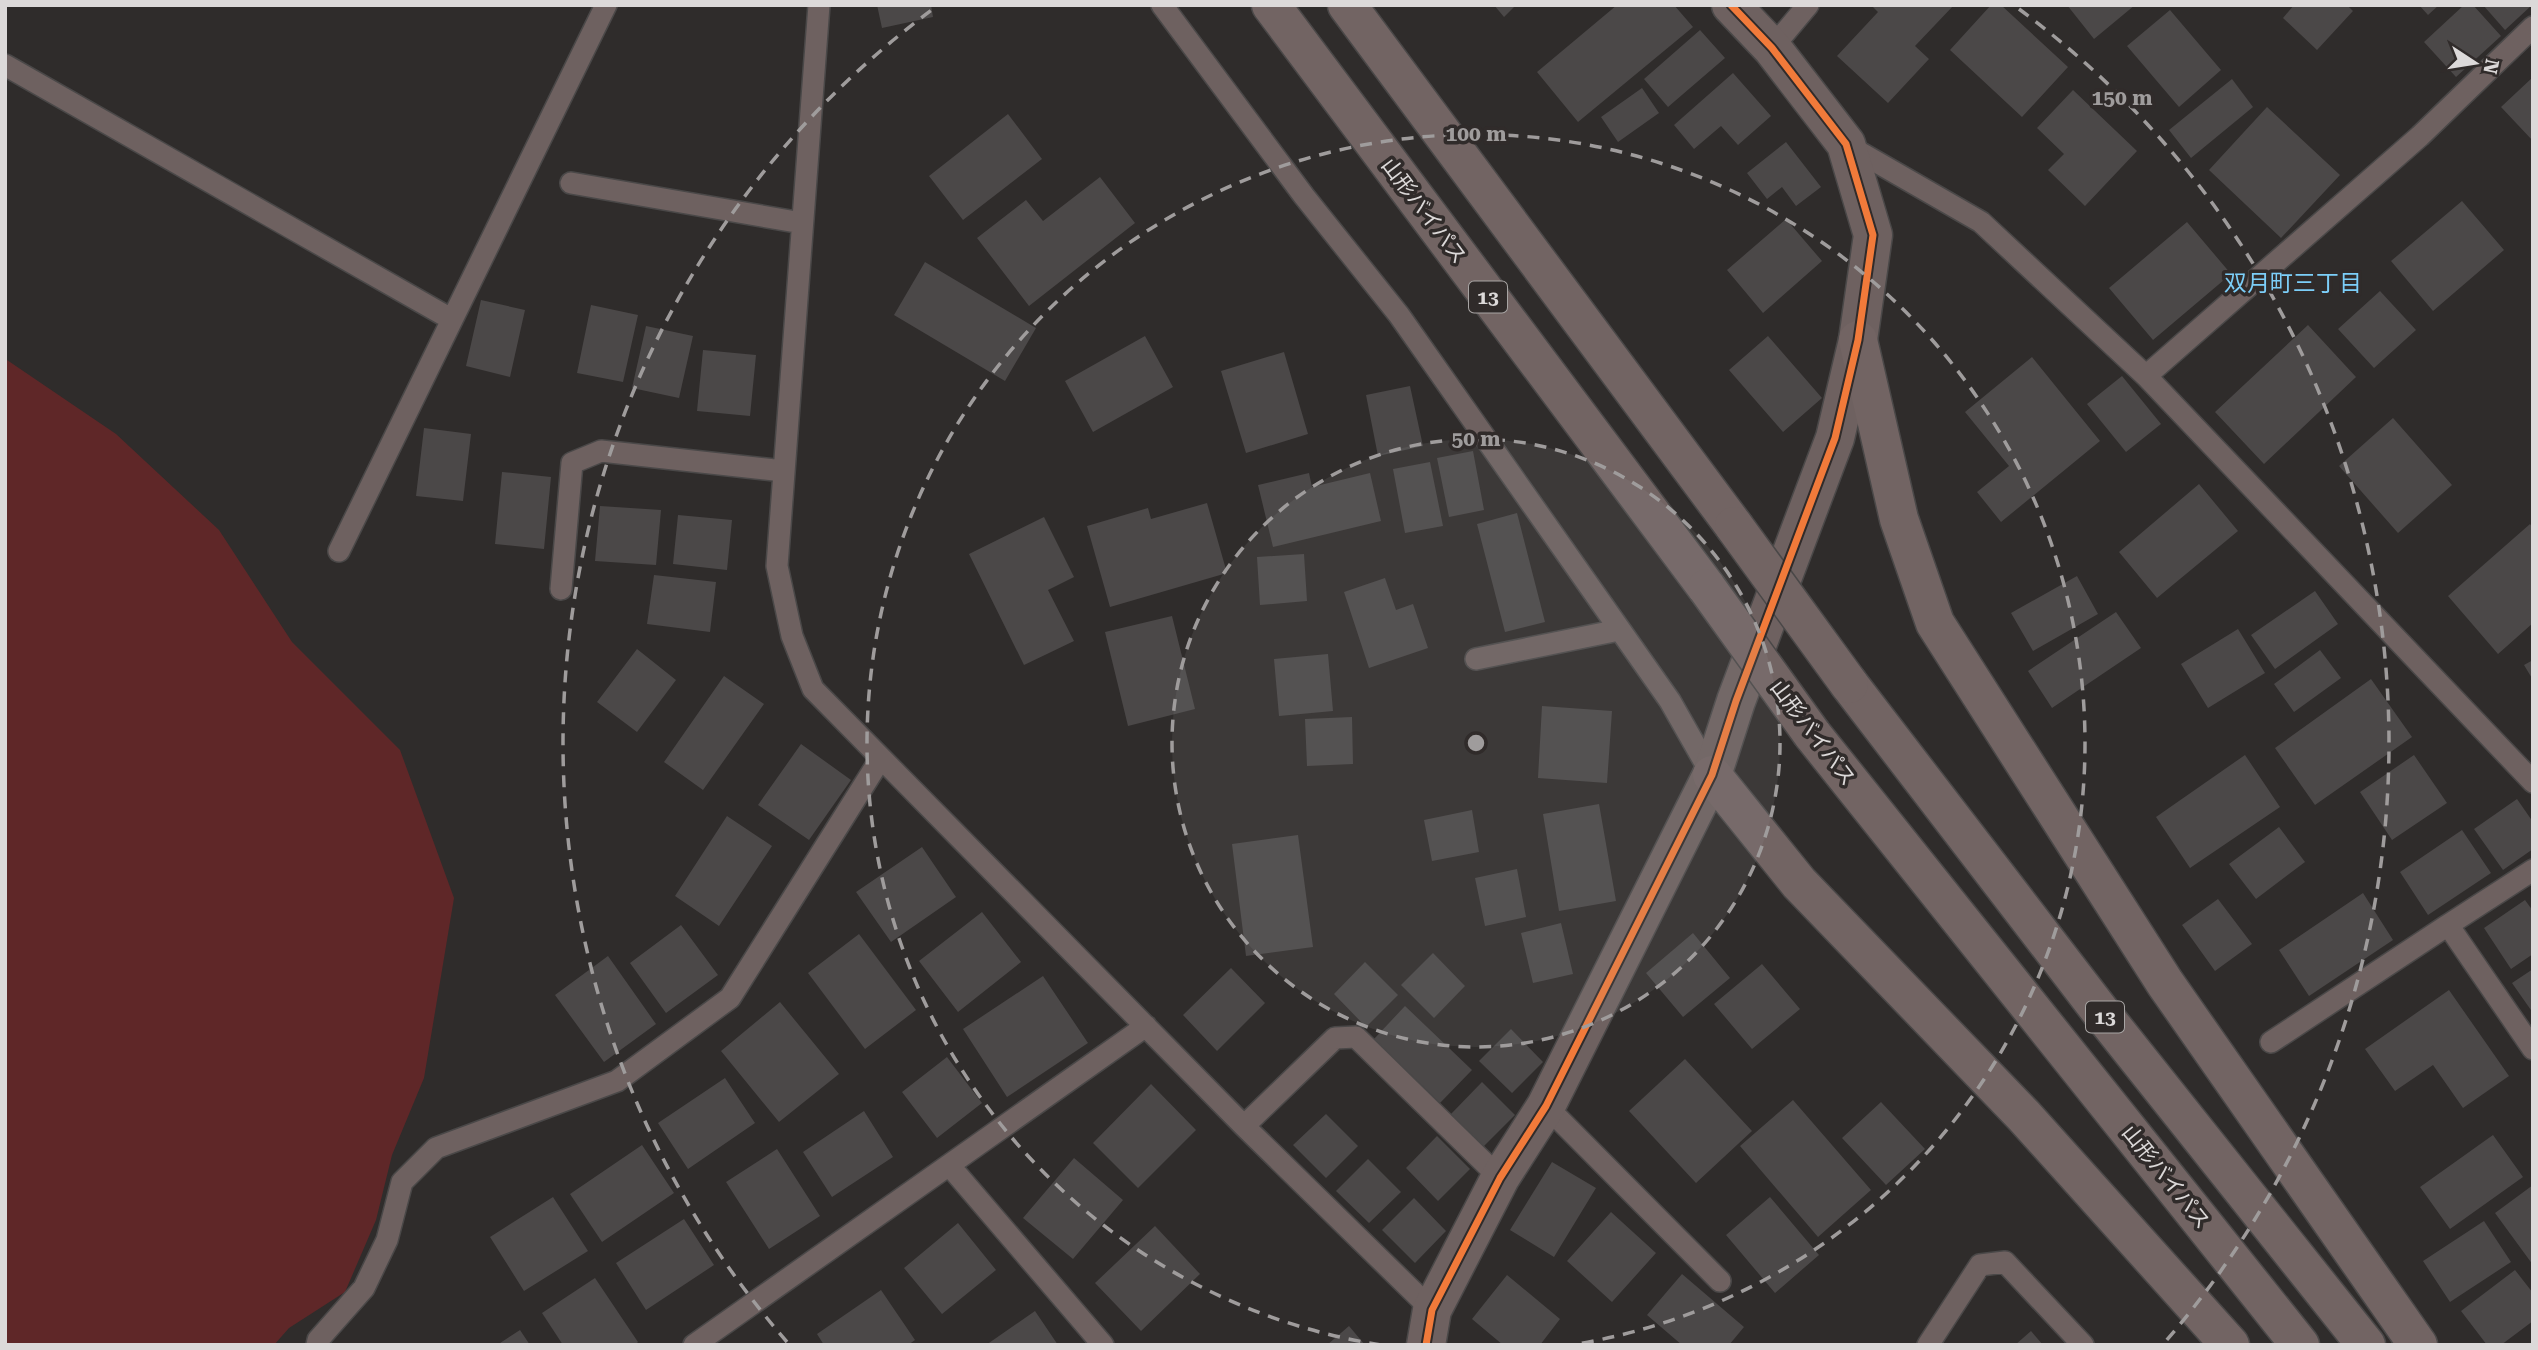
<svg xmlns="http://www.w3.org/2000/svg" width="2538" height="1350" viewBox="0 0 2538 1350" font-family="'Roboto Serif','Noto Sans JP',serif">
<rect width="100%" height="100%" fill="#2f2c2b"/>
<!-- green -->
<path fill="#5f2728" d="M7,360l109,74 103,96 73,112 108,108 54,148 -30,180 -32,77 -16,65 -31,72 -56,36 -15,17h-269z"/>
<!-- building -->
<path fill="#4b4848" d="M877,5h54l2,12 -51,11z
M1494,5h22l-12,12z
M1617,5h57l19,22 -115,95 -41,-50z
M1871,5h83l-39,41 14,13 -41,44 -51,-47 41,-44z
M1991,5h10l67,62 -46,50 -72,-67z
M2067,5h68l-41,34z
M2294,5h53l6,6 -36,39 -34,-32z
M2419,5h20l-11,10z
M2464,5h9l28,31 -45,41 -32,-35z
M2483,5h49l-27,25z
M2170,10l51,60 -42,37 -52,-61z
M1700,30l25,28 -57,49 -24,-28z
M1733,73l38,43 -33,29 -17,-19 -27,23 -20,-24z
M2533,77v64l-32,-34z
M2232,79l21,28 -62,51 -22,-28z
M1642,88l17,25 -41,29 -17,-25z
M2073,90l64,61 -52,55 -37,-36 16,-16 -27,-26z
M2267,107l73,68 -59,63 -72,-68z
M1008,114l34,45 -79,61 -34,-44z
M1786,142l35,45 -25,19 -14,-19 -15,12 -20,-26z
M1100,177l35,46 -106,83 -52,-68 49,-38 17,21z
M2462,201l42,49 -71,61 -42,-50z
M1786,219l36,42 -59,52 -36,-43z
M2187,222l44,52 -78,66 -44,-52z
M925,262l111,66 -31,53 -111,-66z
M2380,291l36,39 -42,38 -36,-39z
M481,300l44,10 -15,67 -44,-11z
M591,305l47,10 -15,67 -46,-9z
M2308,325l48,52 -92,87 -49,-52z
M646,326l47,10 -14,62 -47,-10z
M1145,336l28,51 -80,45 -28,-51z
M1768,336l54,62 -39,34 -54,-62z
M703,350l53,5 -6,61 -53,-5z
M1284,352l24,82 -62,19 -25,-82z
M2032,357l68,84 -99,81 -24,-30 32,-26 -44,-54z
M2122,376l39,48 -35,28 -39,-48z
M1410,386l13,60 -45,10 -12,-61z
M2393,418l59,67 -54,48 -59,-67z
M424,428l47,6 -8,67 -47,-5z
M1473,451l11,59 -35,7 -12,-59z
M1430,462l13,64 -38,7 -12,-64z
M502,472l49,5 -7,72 -49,-5z
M1309,473l3,14 58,-14 11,48 -108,26 -15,-62z
M2199,484l39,47 -81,67 -38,-46z
M1207,503l20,70 -117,34 -23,-81 61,-18 3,11z
M600,506l61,4 -5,55 -61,-4z
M1517,513l28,109 -40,10 -28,-108z
M678,515l54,5 -5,50 -54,-6z
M1044,517l30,60 -26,13 26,51 -50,24 -55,-111z
M2530,524l3,4v95l-35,31 -50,-58z
M1304,554l3,47 -47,4 -3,-48z
M654,575l62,7 -6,50 -63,-8z
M2077,576l21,38 -65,37 -22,-38z
M1385,578l11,32 17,-6 15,44 -59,20 -25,-76z
M2315,591l23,33 -63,45 -24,-34z
M2116,612l25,36 -89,60 -24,-37z
M1172,616l23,93 -67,17 -23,-94z
M2238,629l27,44 -57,35 -27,-44z
M637,649l39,31 -39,52 -40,-30z
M2320,650l21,28 -47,34 -20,-28z
M1328,654l5,57 -54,5 -5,-57z
M2533,660v20l-9,-15z
M724,676l40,28 -61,86 -39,-28z
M2371,679l41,58 -97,68 -40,-57z
M1542,706l70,5 -5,72 -69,-5z
M1352,717l1,47 -46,2 -2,-47z
M801,744l50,36 -42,60 -51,-35z
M2245,755l35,52 -90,61 -34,-51z
M2414,755l33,48 -55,37 -32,-48z
M2517,799l16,23v27l-30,21 -29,-41z
M1599,804l17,97 -57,10 -16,-97z
M1472,810l7,42 -47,9 -8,-41z
M727,816l45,30 -53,80 -44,-30z
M2279,827l26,35 -49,37 -27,-35z
M2462,830l29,43 -63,42 -28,-43z
M1298,835l15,112 -67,9 -14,-112z
M922,847l34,50 -65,45 -35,-50z
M1517,869l9,48 -41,9 -10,-48z
M2363,893l30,47 -84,56 -30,-46z
M2218,899l34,45 -37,27 -33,-46z
M2525,900l8,11v43l-22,15 -27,-41z
M982,912l39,50 -63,50 -39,-51z
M1561,923l12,51 -40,9 -12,-50z
M681,925l37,50 -52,38 -36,-50z
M1693,933l37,45 -47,39 -37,-44z
M859,934l57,76 -51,39 -57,-76z
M1433,953l32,33 -31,32 -33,-33z
M608,956l48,68 -52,38 -49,-67z
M1365,962l33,33 -32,32 -32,-33z
M1762,964l38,45 -48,40 -38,-45z
M1231,968l34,35 -48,48 -34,-36z
M2533,969v44l-21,-30z
M1043,976l45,67 -81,54 -44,-68z
M2449,990l60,86 -46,32 -30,-43 -38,26 -30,-42z
M780,1002l59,72 -60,48 -58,-71z
M1405,1006l67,64 -32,33 -66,-64z
M1511,1029l32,33 -31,31 -33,-32z
M947,1057l35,46 -45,35 -35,-46z
M1685,1059l67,72 -56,52 -67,-72z
M725,1078l30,45 -67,46 -30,-46z
M1482,1082l33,33 -32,32 -32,-33z
M1151,1084l45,46 -58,58 -45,-45z
M1793,1100l78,90 -53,47 -78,-91z
M1881,1102l44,47 -39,36 -44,-47z
M864,1111l29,46 -61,40 -29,-45z
M1326,1114l32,32 -32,32 -33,-33z
M2493,1135l30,42 -73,52 -30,-42z
M1437,1136l33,33 -32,32 -32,-33z
M642,1145l32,48 -72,49 -32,-48z
M777,1149l43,67 -51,33 -43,-67z
M1074,1158l49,42 -50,59 -50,-41z
M1368,1159l33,33 -32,31 -33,-32z
M1552,1162l44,26 -42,69 -44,-27z
M2533,1185v80l-38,-52z
M553,1197l35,54 -64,40 -34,-54z
M1770,1197l49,58 -44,38 -49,-58z
M1414,1198l32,33 -31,32 -33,-33z
M1611,1212l45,41 -44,49 -45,-41z
M684,1219l30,46 -68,45 -30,-47z
M2484,1221l27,41 -61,40 -27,-41z
M958,1223l38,47 -54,44 -38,-46z
M1155,1226l45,48 -59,57 -46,-48z
M2515,1270l18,23v28l-32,24h-14l-26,-34z
M1682,1274l62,53 -15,18h-47l-35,-30z
M1507,1275l53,44 -20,26h-37l-31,-26z
M595,1278l43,64 -3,3h-72l-21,-32z
M881,1290l34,50 -7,5h-84l-7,-11z
M1035,1311l23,34h-72z
M1349,1326l16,19h-38z
M520,1330l10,15h-33z
M2031,1331l12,14h-28z"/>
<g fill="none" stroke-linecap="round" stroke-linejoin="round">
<!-- service casing -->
<g stroke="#4a4848" stroke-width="24">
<path id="service" d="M819,5l-42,561 15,70 21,53 431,437 188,184
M1162,5l142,191 95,119 271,386 42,74
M1772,48l36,-43
M5,65l446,254
M1847,145l134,77 165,154 274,-240 113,-109
M571,183l231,40
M2146,376l387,406
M339,551l267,-546
M561,589l11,-126 29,-12 183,20
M1476,659l143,-29
M2533,870l-85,55 85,124
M2271,1042l177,-117
M1546,1106l174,175
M1244,1126l91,-88 21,-1 144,141
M949,1165l154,180
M317,1345l1,-5 46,-52 23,-48 15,-58 34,-34 181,-67 113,-83 151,-240
M694,1345l452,-319
M1928,1345l52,-80 25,-3 78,83"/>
</g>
<!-- minor casing -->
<g stroke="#4a4848" stroke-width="41">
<path id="minor" d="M1426,1345l6,-35 68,-132 46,-72 166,-331"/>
</g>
<!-- tertiary casing -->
<g stroke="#4a4848" stroke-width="41">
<path id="tertiary" d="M1712,775l24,-74 99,-263 23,-98 15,-105 -27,-91 -74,-96 -41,-43"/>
</g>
<!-- trunk casing -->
<g stroke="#4a4848" stroke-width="41">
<path id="trunk" d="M1271,5l436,583
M1347,5l387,521
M1858,340l41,179 36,104 230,360 253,362
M1849,684l251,327 266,334
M1812,734l488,611
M1712,775l87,108 225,233 206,229"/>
</g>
<!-- service -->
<use href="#service" stroke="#6e6160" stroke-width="21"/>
<!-- minor -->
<use href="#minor" stroke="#6e6160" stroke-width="38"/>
<!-- tertiary -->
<use href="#tertiary" stroke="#6e6160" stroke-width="38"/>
<!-- trunk -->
<use href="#trunk" stroke="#726463" stroke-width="38"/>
<!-- trunk-bridge casing -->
<g stroke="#4a4848" stroke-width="41" stroke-linecap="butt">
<path id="trunk-bridge" d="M1734,526l115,158
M1707,588l105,146"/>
</g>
<!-- trunk-bridge -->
<use href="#trunk-bridge" stroke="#726463" stroke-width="38"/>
<!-- cycleway casing -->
<g stroke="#302b2a" stroke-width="11">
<path id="cycleway" d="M1426,1345l6,-35 68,-132 46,-72 166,-331 24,-74 99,-263 23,-98 15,-105 -27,-91 -74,-96 -41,-43"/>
</g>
<!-- cycleway -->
<use href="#cycleway" stroke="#f17a3a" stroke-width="7"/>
</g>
<!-- distance rings -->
<circle cx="1476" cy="743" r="304" fill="#9f9c9c" fill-opacity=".12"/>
<g fill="none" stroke="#9f9c9c" stroke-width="3.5" stroke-dasharray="12 9">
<circle cx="1476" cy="743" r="304"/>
<path d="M1381 1345A609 609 0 1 1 1571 1345"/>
<path d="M787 1342A913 913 0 0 1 933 9M2019 9A913 913 0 0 1 2165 1342"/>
</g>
<g text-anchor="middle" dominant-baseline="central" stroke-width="7" stroke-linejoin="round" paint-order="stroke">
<!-- shield labels -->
<g fill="#302b2a" stroke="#a8a5a4" stroke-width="2">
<rect x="1469" y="281.5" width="38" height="31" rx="5"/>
<rect x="2086" y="1001.5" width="38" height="31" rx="5"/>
</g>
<g font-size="19" font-weight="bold" fill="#dcd9d9">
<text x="1488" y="297">13</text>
<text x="2105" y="1017">13</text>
</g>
<!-- street labels -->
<g font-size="21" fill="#dcd9d9" stroke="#302b2a">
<text transform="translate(1424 211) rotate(53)">山形バイパス</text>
<text transform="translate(1813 733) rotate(53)">山形バイパス</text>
<text transform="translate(2166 1177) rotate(51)">山形バイパス</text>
</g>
<!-- neighbourhood labels -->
<g font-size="23" fill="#7ccef8" stroke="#302b2a">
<text x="2293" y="283">双月町三丁目</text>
</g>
</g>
<circle cx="1476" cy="743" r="10" fill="#9f9c9c" stroke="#302b2a" stroke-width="3.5"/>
<g font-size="21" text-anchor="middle" font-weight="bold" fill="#9f9c9c" stroke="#302b2a" stroke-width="7" stroke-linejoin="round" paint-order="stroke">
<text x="2122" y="105">150 m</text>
<text x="1476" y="141">100 m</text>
<text x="1476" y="446">50 m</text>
</g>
<!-- border -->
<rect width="2538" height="1350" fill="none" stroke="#dcd9d9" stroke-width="14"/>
<!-- north arrow -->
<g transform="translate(2475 63) rotate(102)" stroke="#302b2a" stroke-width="5" paint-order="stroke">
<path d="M0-5L12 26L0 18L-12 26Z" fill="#dcd9d9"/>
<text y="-10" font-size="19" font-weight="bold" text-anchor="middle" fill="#dcd9d9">N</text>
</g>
</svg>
